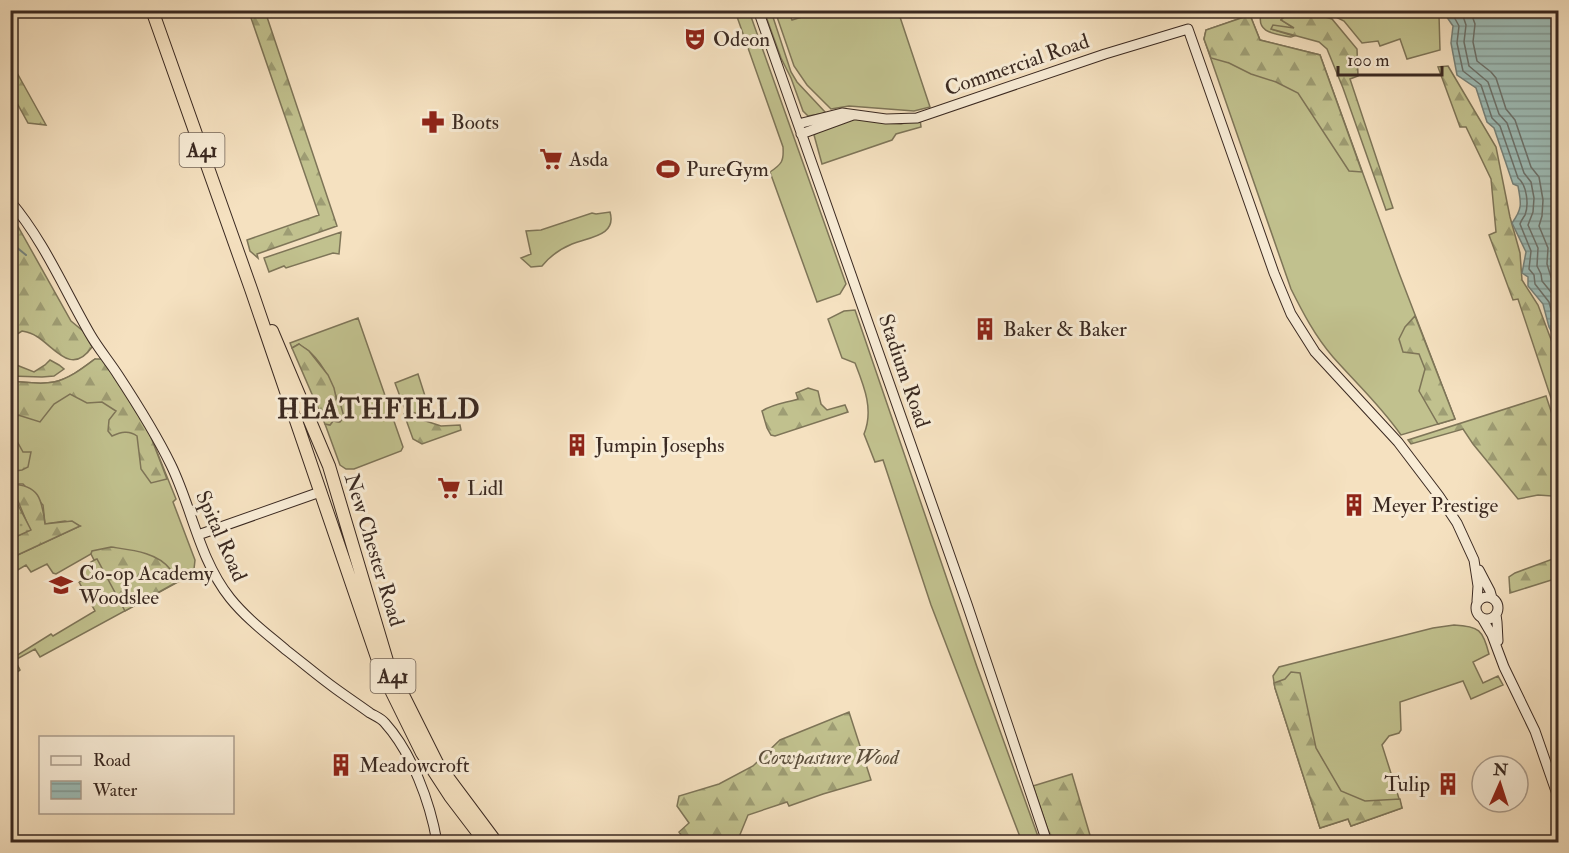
<svg xmlns="http://www.w3.org/2000/svg" width="1569" height="853" viewBox="0 0 1569 853" font-family="'IM FELL Double Pica',serif">
<defs>
<pattern id="forest-firs" width="22" height="20" patternUnits="userSpaceOnUse" patternTransform="scale(1.5)"><rect width="22" height="20" fill="#c1c18e"/><path d="M5 1l3.5 6h-7zM16 11l3.5 6h-7z" fill="#9e9d74"/></pattern>
<pattern id="park-dots" width="8" height="8" patternUnits="userSpaceOnUse" patternTransform="scale(1.5)"><rect width="8" height="8" fill="#c1c18e"/><path d="M2 2h.1M6 6h.1" fill="none" stroke="#9e9d74" stroke-width="1.8" stroke-linecap="round"/></pattern>
<pattern id="water-rules" width="6" height="5" patternUnits="userSpaceOnUse" patternTransform="scale(1.5)"><rect width="6" height="5" fill="#9dbcb6"/><path d="M0 2.5h6" fill="none" stroke="#819994"/></pattern>
</defs>
<rect width="100%" height="100%" fill="#f5e1c0"/>
<filter id="stains"><feTurbulence type="fractalNoise" baseFrequency=".00333" numOctaves="4"/><feColorMatrix values="0 0 0 0 .2 0 0 0 0 .09 0 0 0 0 .02 0 0 0 .5 -.17"/></filter>
<radialGradient id="worn" r=".72"><stop offset=".6" stop-color="#630" stop-opacity="0"/><stop offset="1" stop-color="#630" stop-opacity=".3"/></radialGradient>
<!-- grass -->
<path fill="#c1c18e" stroke="#7e7558" stroke-width="1.5" d="M735,11h14l97,273 -6,10 -23,8 -47,-130c12,-8 14,-11 13,-25z
M764,11h7l20,61 6,10 29,31 -18,3 -5,-5 -12,-33 -10,-20z
M775,11h13l4,9 29,-9h77l32,96 -16,4 -65,-5 -18,3 -24,-24 -13,-19z
M1262,11h29l-10,9 15,9h-25l23,7 -3,1c-16,-3 -37,-4 -29,-26z
M1324,11h112l3,4 1,35 -33,9 -7,-20 -20,7 -2,-5 -16,2 -18,-22z
M1250,15l10,25 60,15 79,218 56,146 -54,16c-20,-29 -45,-52 -68,-78 -18,-21 -30,-44 -42,-68l-87,-250 2,-9z
M855,118l31,5 15,1 19,-5 1,8 -25,7 -4,6 -70,24 -8,-29 8,-6z
M610,212c7,24 -21,25 -38,32 -12,5 -22,12 -30,22l-11,1 -10,-9 10,-4 -5,-23 15,-1 51,-17 4,1z
M341,232l-2,22 -6,-1 -47,15 -2,-2 -15,6 -5,-14z
M855,310l122,357 63,175h-18l-91,-237 -48,-145 -8,2 -11,-28c10,-24 0,-48 -9,-71l-13,-5 -14,-39 16,-8z
M358,318l45,129 -2,4 -47,18h-8l-6,-4 -15,-41 5,1 3,-4 7,1 4,-5c-9,-22 -15,-47 -33,-64 -4,-4 -8,-5 -12,-9l-7,4 -2,-5z
M95,359l54,73 27,67 -3,3 22,58 -1,9 -3,6 -151,82 -5,-8 -20,11 5,10 -9,7 -1,-30 6,9 35,-22 2,2 42,-25 -16,-29 7,-3 -6,-10 16,-10 -4,-7 -1,2 -35,20 -3,-1 -6,-9 -16,8 -5,-7 -15,9v-16l69,-32 -15,-5 -20,3 -2,-19 -20,-21h-12v-11l4,-2 2,-5 -6,-14v-71c14,1 29,4 43,1 15,-3 29,-14 41,-23z
M418,374l14,44 -27,-8 -10,-27z
M1454,625c25,1 29,5 35,29l-16,8 10,21 15,-7 5,9 -32,14 -8,-18 -63,21 1,28 -2,3 -10,3 -7,9 20,63 -51,18 -3,-7 -28,9 -45,-140 -2,-12 6,-9 154,-39z"/>
<!-- forest -->
<path fill="url(#forest-firs)" stroke="#7e7558" stroke-width="1.5" d="M245,11h20l72,215 -80,28 1,4 -8,-7 -3,-11 72,-25 -69,-200h-3z
M1291,11h14l27,8 25,30 1,27 -8,3 43,129 -7,2 -43,-122 -16,-39 -8,-7 -48,-13 2,-4 21,3 -13,-8z
M1250,15l10,25 60,15 42,117 -13,-1 -51,-78 -22,-11 -25,-8 -22,-11 -18,-5 -7,-19 2,-9z
M11,62l35,63 -18,-2 -17,-31z
M1448,66l48,81 14,70 10,36 2,27 16,25 20,53v61l-40,-120 -5,1 -24,-65 7,-3 -5,-53 -25,-52h-6l-22,-60z
M11,214l60,107 12,10 9,16c-21,30 -38,-1 -56,-11 -4,-3 -9,-4 -14,-5l-8,5 -3,4z
M1415,316l40,103 -17,5 -19,-33 6,-22 -6,-15 -16,-2 -4,-13 6,-12z
M299,344l10,7 19,24 6,13 3,14 4,4 3,11 -5,5 -6,-1 -3,4 -5,-1 -33,-76z
M95,359h7l28,40 19,33 18,47 -16,4 -10,-14 -4,-33c-8,-6 -16,-4 -25,0l-4,-5 1,-11 7,-9 -14,-9 -15,1 -17,-9 -16,10 -14,18 -22,-7 -6,17 11,20h8l-3,15 -6,3 -7,1 2,-5 -6,-14v-71c14,1 29,4 43,1 15,-3 29,-14 41,-23z
M10,360l4,4 20,8 11,-7 5,-5 9,5 5,4 -10,7 -12,1 -31,-1z
M808,388l10,3 3,13 6,6 18,-5 3,7 -73,24 -4,-1 -4,-7 -5,-17c11,-7 23,-8 36,-12l-2,-6z
M1546,396l12,36v46l-6,18 -14,-1 -20,4 -45,-55 -10,-15 -52,15 -3,-4z
M404,414l37,12 19,-1 1,5 -39,14 -9,-5z
M11,484c28,1 31,15 34,40l27,-3 8,5 -69,32 -1,-19 20,-9z
M111,547c20,3 46,5 59,22 2,4 4,9 7,13l-52,29 -28,-52 -3,1 -3,-6 1,-3z
M1558,557v21l-48,15 -1,-16 6,-4z
M1291,672l9,1 16,75 25,43 24,10 35,-2 2,9 -51,18 -3,-7 -28,9 -45,-140 -1,-5 11,-4z
M849,712l22,68 -48,14 -34,12 -2,-4 -39,13 -9,22 -8,5h-45l-7,-10 10,-9 -12,-17 2,-10 40,-12 34,-18 27,-26z
M1072,774l20,68h-40l-19,-56z"/>
<!-- park -->
<path fill="url(#park-dots)" stroke="#7e7558" stroke-width="1.5" d="M15,499l16,31 -20,9v-39z"/>
<!-- water -->
<path fill="url(#water-rules)" stroke="#75817a" stroke-width="1.5" d="M1448,10l110,1v333l-9,-17 -6,-23 -15,-18v-9l-6,-4 4,-21 -14,-29c11,-15 9,-20 6,-37l-5,-2 -19,-56 -7,-6 -11,-34 -19,-13 -6,-32 2,-17 -7,-10z"/>
<g fill="none" stroke-linecap="round" stroke-linejoin="round">
<!-- shore -->
<path stroke="#6c726c" stroke-width="1.5" d="M1453,10v5l6,11 -2,17 6,28 18,14 11,33 8,8 18,52c9,7 11,27 7,37 -2,3 -4,6 -5,9l11,27 -2,18 5,6 1,9 14,18 6,23 3,6
M1461,10l5,15 -2,17 5,24 19,16 11,32 8,9 17,50 7,9 3,16 -1,14 -5,13 10,23 -1,18 4,8 1,7 13,16 3,12
M1470,10l5,14 -2,18 4,19 14,11 5,6 10,31 9,11 16,47 8,10 4,23 -1,16 -3,10 9,22 -1,16 4,13 7,10"/>
<!-- stream -->
<path stroke="#75817a" stroke-width="2" d="M10,242l16,13"/>
<!-- secondary casing -->
<g stroke="#3a2921" stroke-width="11">
<path id="secondary" d="M758,10l209,594 80,238
M798,124l44,-11 44,6 31,-1 188,-64 83,-25 86,244 17,41 24,38 83,90 41,54 18,27 17,37 4,26 -1,15
M801,134l52,-19
M10,201c34,40 54,88 80,133 8,14 19,27 28,41 19,29 38,59 53,90 21,43 28,94 59,133 16,20 36,35 56,52 17,13 33,27 50,39 11,8 23,16 34,24 5,3 11,5 15,10 27,30 45,79 52,119
M198,535l122,-43
M1479,570l11,21 2,7
M1476 608a11 11 0 1 1 22 0a11 11 0 1 1-22 0Z
M1496,615l1,7 1,19
M1482,618l10,17 12,32 31,64 23,66"/>
</g>
<!-- highway casing -->
<g stroke="#3a2921" stroke-width="14">
<path id="highway" d="M152,10l99,279 131,383 40,81 28,43 35,46
M272,331l57,135 61,205 6,11
M404,697l33,66 59,79"/>
</g>
<!-- secondary -->
<use href="#secondary" stroke="#f8ecd6" stroke-width="9"/>
<!-- highway -->
<use href="#highway" stroke="#f5e1c0" stroke-width="12"/>
</g>
<!-- icons -->
<defs>
<g id="theatre-bare" transform="scale(1.8)"><path d="M-5-5.5Q0-4 5-5.5V0Q5 5 0 6Q-5 5-5 0ZM-3.3-2.5H-1v1.5H-3.3ZM1-2.5H3.3v1.5H1ZM-2.8 1Q0 5.5 2.8 1Z" fill="#8f2418" stroke="#f8ecd6" stroke-width="2.5" paint-order="stroke"/></g>
<g id="pharmacy-bare" transform="scale(1.8)"><path d="M-2-6h4v4h4v4h-4v4h-4v-4h-4v-4h4Z" fill="#8f2418" stroke="#f8ecd6" stroke-width="2.5" paint-order="stroke"/></g>
<g id="supermarket-bare" transform="scale(1.8)"><path d="M-6-5.5h2.5l.6 2H6L4.5 2H-2.5L-4.4-4H-6ZM-1.5 3.2a1.3 1.3 0 1 0 .1 0ZM3 3.2a1.3 1.3 0 1 0 .1 0Z" fill="#8f2418" stroke="#f8ecd6" stroke-width="2.5" paint-order="stroke"/></g>
<g id="stadium-bare" transform="scale(1.8)"><path d="M0-5a6.5 5 0 1 0 0 10a6.5 5 0 1 0 0-10ZM-3.5-1.8h7v3.6h-7Z" fill="#8f2418" stroke="#f8ecd6" stroke-width="2.5" paint-order="stroke"/></g>
<g id="building-bare" transform="scale(1.8)"><path d="M-4-6H4V6H1V3H-1V6H-4ZM-2.5-4.3h1.7v1.8h-1.7ZM.8-4.3h1.7v1.8H.8ZM-2.5-1h1.7V.8h-1.7ZM.8-1h1.7V.8H.8Z" fill="#8f2418" stroke="#f8ecd6" stroke-width="2.5" paint-order="stroke"/></g>
<g id="school-bare" transform="scale(1.8)"><path d="M0-5L7-2L0 1L-7-2ZM-4 1L0 2.5L4 1V4Q0 6-4 4Z" fill="#8f2418" stroke="#f8ecd6" stroke-width="2.5" paint-order="stroke"/></g>
</defs>
<g fill-rule="evenodd">
<use href="#theatre-bare" x="695" y="39"/>
<use href="#pharmacy-bare" x="433" y="122"/>
<use href="#supermarket-bare" x="551" y="159"/>
<use href="#stadium-bare" x="668" y="169"/>
<use href="#building-bare" x="985" y="329"/>
<use href="#building-bare" x="577" y="445"/>
<use href="#supermarket-bare" x="449" y="488"/>
<use href="#building-bare" x="1354" y="505"/>
<use href="#school-bare" x="61" y="585"/>
<use href="#building-bare" x="341" y="765"/>
<use href="#building-bare" x="1448" y="784"/>
</g>
<g text-anchor="middle" dominant-baseline="central" stroke-width="6" stroke-linejoin="round" paint-order="stroke">
<!-- shield labels -->
<g fill="#f8ecd6" stroke="#736457" stroke-width="1.5">
<rect x="179.5" y="133" width="45" height="34" rx="4.5"/>
<rect x="370.5" y="659" width="45" height="34" rx="4.5"/>
</g>
<g font-size="20" font-weight="bold" fill="#3a2921">
<text x="202" y="150">A41</text>
<text x="393" y="676">A41</text>
</g>
<!-- poi labels -->
<g font-size="21" fill="#3a2921" stroke="#f8ecd6" text-anchor="start">
<text x="713" y="39">Odeon</text>
<text x="451" y="122">Boots</text>
<text x="569" y="159">Asda</text>
<text x="686" y="169">PureGym</text>
<text x="1003" y="329">Baker &amp; Baker</text>
<text x="595" y="445">Jumpin Josephs</text>
<text x="467" y="488">Lidl</text>
<text x="1372" y="505">Meyer Prestige</text>
<text x="79" y="573">Co-op Academy<tspan x="79" dy="24">Woodslee</tspan></text>
<text x="359" y="765">Meadowcroft</text>
<text x="1430" y="784" text-anchor="end">Tulip</text>
</g>
<!-- street labels -->
<g font-size="21" fill="#3a2921" stroke="#f8ecd6">
<text transform="translate(1017 65) rotate(-19)">Commercial Road</text>
<text transform="translate(904 371) rotate(71)">Stadium Road</text>
<text transform="translate(221 536) rotate(66)">Spital Road</text>
<text transform="translate(374 550) rotate(73)">New Chester Road</text>
</g>
<!-- park labels -->
<g font-size="21" font-style="italic" fill="#5c4f3c" stroke="#f8ecd6">
<text x="828" y="757">Cowpasture Wood</text>
</g>
<!-- district labels -->
<g font-size="27" font-weight="bold" letter-spacing="1.5" fill="#3a2921" stroke="#f8ecd6">
<text x="379" y="409">HEATHFIELD</text>
</g>
</g>
<!-- margin -->
<rect width="1569" height="853" fill="none" stroke="#f5e1c0" stroke-width="36"/>
<rect x="12" y="12" width="1545" height="829" fill="none" stroke="#3a2921" stroke-width="3"/>
<rect x="18" y="18" width="1533" height="817" fill="none" stroke="#3a2921" stroke-width="1.5"/>
<!-- legend -->
<rect x="39" y="736" width="195" height="78" fill="#f8ecd6" stroke="#ac9e8e" stroke-width="1.5"/>
<rect x="51" y="756" width="30" height="9" fill="#f8ecd6" stroke="#ac9e8e" stroke-width="1.5"/>
<text x="93" y="766" font-size="18" fill="#3a2921">Road</text>
<rect x="51" y="781" width="30" height="18" fill="url(#water-rules)" stroke="#ac9e8e" stroke-width="1.5"/>
<text x="93" y="796" font-size="18" fill="#3a2921">Water</text>
<!-- north arrow -->
<g transform="translate(1500 784) rotate(3)"><circle r="28" fill="#f8ecd6" stroke="#ac9e8e" stroke-width="1.5"/>
<path d="M0-4.5L10 22L0 15L-10 22Z" fill="#8f2418"/>
<text y="-9" font-size="16" font-weight="bold" text-anchor="middle" fill="#3a2921">N</text>
</g>
<!-- scale -->
<path d="M1338 66v9h104v-9" fill="none" stroke="#3a2921" stroke-width="3"/>
<text x="1347" y="66" font-size="18" fill="#3a2921" stroke="#f8ecd6" stroke-width="4.5" paint-order="stroke">100 m</text>
<rect width="100%" height="100%" filter="url(#stains)"/>
<rect width="100%" height="100%" fill="url(#worn)"/>
</svg>
